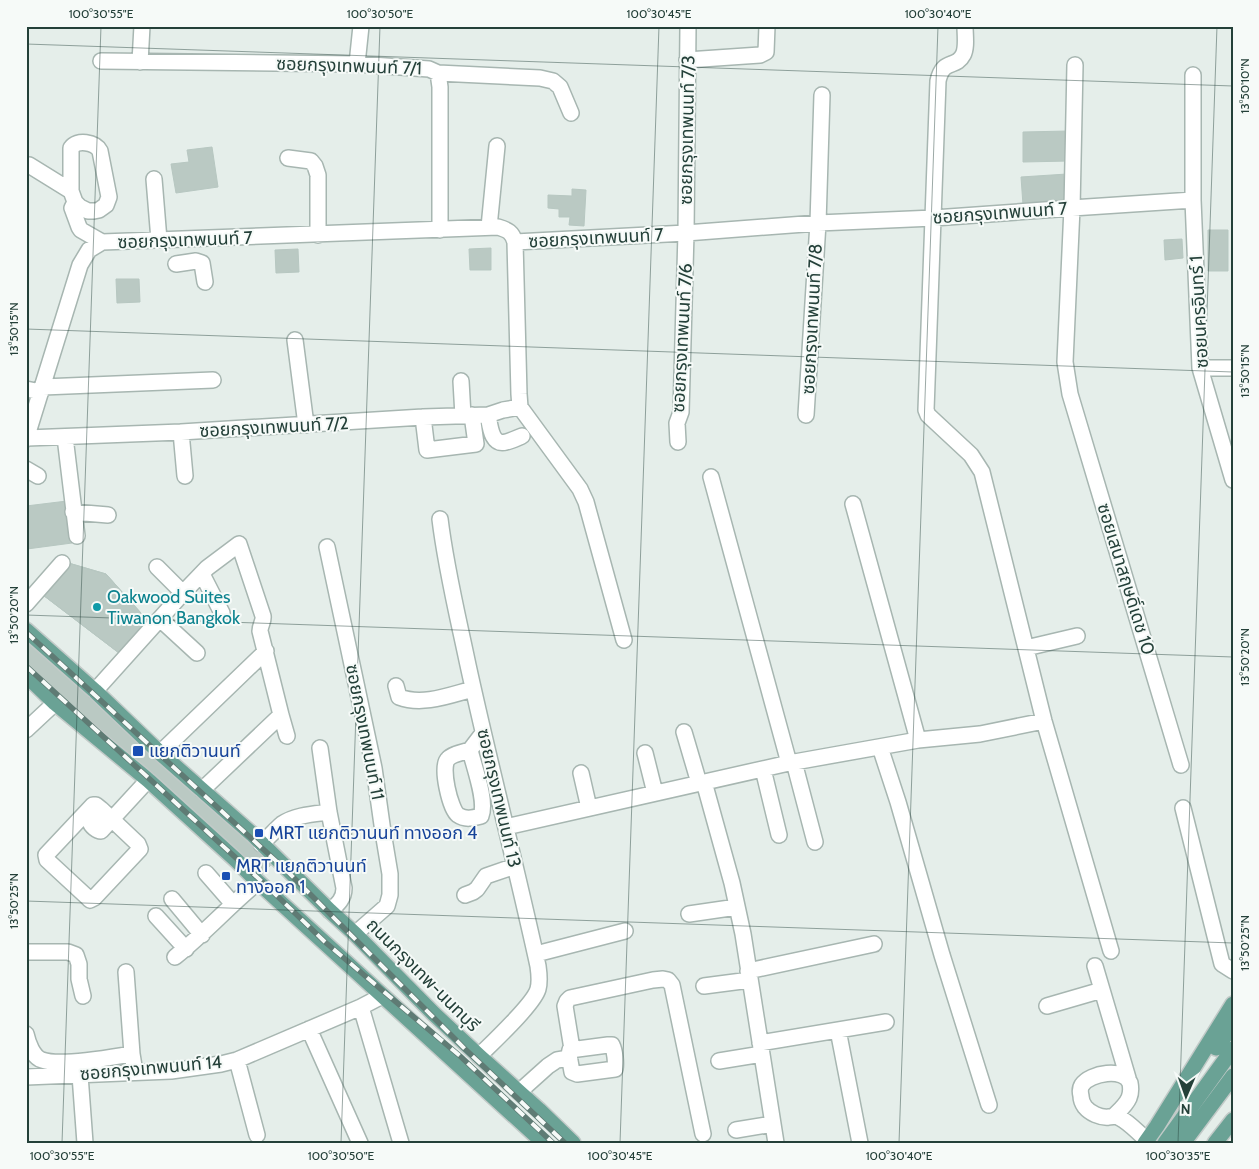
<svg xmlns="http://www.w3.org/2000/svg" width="1259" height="1169" viewBox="0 0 1259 1169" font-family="Cabin,'Noto Sans Thai',sans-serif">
<rect width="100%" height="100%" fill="#e5eeea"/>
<!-- building -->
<path fill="#bac9c3" stroke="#b7c7c1" d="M1068,131l1,30 -46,1v-30z
M212,147l6,40 -42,6 -5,-29 18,-2 -2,-12z
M1067,174l1,28 -45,3 -2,-28z
M572,189l14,1 -2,36 -15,-1 1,-8h-11v-8l-11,-1v-13l24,1z
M1208,230h20v41h-20z
M1182,239l1,19 -18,2 -1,-20z
M491,248v22h-21l-1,-21z
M298,249l1,23 -23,1 -1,-23z
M116,279h23l1,23 -23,1z
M67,501l5,42 -45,6 -1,-43z
M65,562l41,12 43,48 -30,31 -80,-61z
M65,562l41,12 43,48 -30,31 -80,-61z
M26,625l253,231 -25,27 -228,-210z"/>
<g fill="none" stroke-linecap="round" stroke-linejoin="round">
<!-- minor casing -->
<g stroke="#a7b6b1" stroke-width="18">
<path id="minor" d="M965,26c0,9 2,22 -2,29 -7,14 -20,3 -25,26l-12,329 2,5 43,40 11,17 62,249 67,230
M687,60l73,-5 6,-3 1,-26
M101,61l256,3 72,5 9,4 2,14v143
M140,62l2,-36
M357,64l4,-38
M1075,65l-3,143 -7,154 5,32 111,371
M438,73l102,5 13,3 7,6 11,26
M1193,75v125l7,168 33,112
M288,158l23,3 4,5 3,9v60
M29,165l42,26 4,11 -3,6 7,19 2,3 21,12
M154,179l5,61
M71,191v-43c6,-9 24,-6 29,3l9,46 -3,8 -7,5 -5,1h-6l-8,-4 -5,-5
M489,227l8,-81
M515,242l4,152 1,13 60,82 6,13 38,138
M176,264l20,-3 6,2 3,19
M295,340l11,85
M1200,368h33
M461,381l2,35
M43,387l170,-7
M26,389l15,3
M488,415c2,10 3,31 18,27 5,-1 11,-4 16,-6
M806,415l12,-192 4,-128
M423,417l4,33 49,-6 -4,-29
M181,432l4,44
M65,437l12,99
M27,438l154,-6 242,-15 65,-2 15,-5 17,-3
M26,439l54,-174 9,-15 13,-8 396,-15c10,3 14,5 17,15l171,-9 132,-10 116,-5 138,-10 121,-8
M678,442l-1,-19 4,-11 5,-179 2,-207
M26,469l12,7
M711,477l78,286
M853,504l65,236
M73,512l35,3
M440,519c6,50 18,98 28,146 22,101 48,200 70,301 1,7 2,16 0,23 -4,15 -46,54 -59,67
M327,547l47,221 9,64 7,42v21l-3,11 -32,28
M202,574l20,39
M183,593l24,-25 32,-24 24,72c1,5 -3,9 -3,15l21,84 6,21
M26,604l36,-41
M160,619l37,34
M1026,648l51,-12
M396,686l3,11c24,9 51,-2 74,-8
M95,691l88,-98 -26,-26
M26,730l29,-27
M684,732l15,51
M880,747l18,55 44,153 47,150
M320,748l9,64 15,76c0,11 -6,16 -14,23
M470,750c-6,2 -18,4 -22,9 -8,7 2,50 10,56 7,5 15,3 23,1 6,-15 -7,-49 -11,-66l13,-17
M160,753l106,-102
M645,753l10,40
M794,762l21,80
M763,769l16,66
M581,773l8,35
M704,782l28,101 11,51 33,209
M202,790l79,-75
M1183,808l39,156 11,7
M101,809l-5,-4h-3l-47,50 1,5 40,37 3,3 4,-2 46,-49 -2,-5 -37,-35 -11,13c1,4 7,9 11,9l1,-1 46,-50
M506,827l283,-64 129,-23 62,-6 64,-13
M261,844c7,-6 14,-14 21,-20 13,-9 32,-10 47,-12
M206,873l27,31
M465,895l8,-3 4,-3 9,-13 29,-10
M172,899l30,36
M689,914l48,-7
M156,916l30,33
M26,952h42l8,3 3,9v15l4,17
M536,954l89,-23
M175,957c30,-24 54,-51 83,-75
M1095,966l33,112
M748,971l126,-27
M126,972l6,82
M704,986l46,-6
M1047,1006l55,-16
M361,1007l40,136
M309,1029l51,114
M838,1030l22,113
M26,1034c2,9 7,23 16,26 19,7 70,-3 90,-6l3,18
M760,1043l126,-21
M608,1045h4c3,6 4,18 3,24l-38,5 -5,-2 -3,-17 1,-5z
M572,1049l-7,-43 2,-5 3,-3 83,-18 10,-1 5,1 4,5 31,149
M237,1060l20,75
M719,1061l43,-7
M80,1075l5,68
M26,1077l145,-6 50,-7 16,-4 124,-53 21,-11
M519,1092l29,-26 9,-6 12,-2
M1114,1116c5,-5 12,-11 15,-18 2,-5 2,-10 1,-15 -6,-16 -40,-10 -48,2 -2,3 -2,7 -1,11 0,4 1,7 4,11 5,6 15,11 24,10 4,0 7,-2 11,1 10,5 18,15 27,22
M736,1130l37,-6"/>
</g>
<!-- major casing -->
<g stroke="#c2cac8" stroke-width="18">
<path id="major" d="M26,630l69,61 65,62 92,81 78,77 25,23 79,80 45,42 60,54 34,33
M26,675l29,28 93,77 88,80 22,22 286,261
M1216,1048l17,-23
M1145,1143l12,-17 76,-122
M1165,1143l68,-94
M1183,1143l50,-67
M1215,1143l18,-23"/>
</g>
<!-- minor -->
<use href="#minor" stroke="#fff" stroke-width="15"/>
<!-- major -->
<use href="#major" stroke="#6aa295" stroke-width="15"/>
<!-- rail casing -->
<g stroke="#5f7b74" stroke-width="5.5">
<path id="rail" d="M26,632l261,239 179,179 99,93
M26,666l244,223 55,53 135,114 93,87"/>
</g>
<!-- rail -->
<use href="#rail" stroke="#f6faf8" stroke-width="4" stroke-dasharray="11" stroke-linecap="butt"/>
</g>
<!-- ticks -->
<path fill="none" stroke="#244039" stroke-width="1" stroke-opacity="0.45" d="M26,44l1207,42M26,329l1207,43M26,615l1207,42M26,901l1207,42M62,1143l39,-1117M341,1143l39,-1117M620,1143l39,-1117M899,1143l39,-1117M1178,1143l39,-1117"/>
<!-- markers -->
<circle fill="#0f9aa8" stroke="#f6faf8" stroke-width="2" cx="97" cy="607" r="5"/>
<g fill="#1a4fb4" stroke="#f6faf8" stroke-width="2">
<rect x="132" y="745" width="12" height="12" rx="2.5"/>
<rect x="254" y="828" width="10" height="10" rx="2.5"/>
<rect x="221" y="871" width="10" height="10" rx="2.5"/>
</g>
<g text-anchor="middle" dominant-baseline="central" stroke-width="4" stroke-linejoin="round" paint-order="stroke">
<!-- street labels -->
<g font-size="18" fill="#244039" stroke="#f6faf8">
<text transform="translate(349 66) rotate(2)">ซอยกรุงเทพนนท์ 7/1</text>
<text transform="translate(687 130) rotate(-89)">ซอยกรุงเทพนนท์ 7/3</text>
<text transform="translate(1000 213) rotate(-4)">ซอยกรุงเทพนนท์ 7</text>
<text transform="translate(596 238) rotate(-3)">ซอยกรุงเทพนนท์ 7</text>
<text transform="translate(185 240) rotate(-2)">ซอยกรุงเทพนนท์ 7</text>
<text transform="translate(1199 312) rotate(-93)">ซอยนครอินทร์ 1</text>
<text transform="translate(812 319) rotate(-87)">ซอยกรุงเทพนนท์ 7/8</text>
<text transform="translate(682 338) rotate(-87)">ซอยกรุงเทพนนท์ 7/6</text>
<text transform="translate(274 427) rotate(-3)">ซอยกรุงเทพนนท์ 7/2</text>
<text transform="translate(1126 579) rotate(73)">ซอยเสนาสฤษดิ์เดช 10</text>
<text transform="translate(365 732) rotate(79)">ซอยกรุงเทพนนท์ 11</text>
<text transform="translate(499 798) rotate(77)">ซอยกรุงเทพนนท์ 13</text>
<text transform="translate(423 975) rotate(45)">ถนนกรุงเทพ-นนทบุรี</text>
<text transform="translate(151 1068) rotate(-5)">ซอยกรุงเทพนนท์ 14</text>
</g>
<!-- culture labels -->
<g font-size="18" fill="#0d838f" stroke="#f6faf8" text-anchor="start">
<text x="107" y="597">Oakwood Suites<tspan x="107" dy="21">Tiwanon Bangkok</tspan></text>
</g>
<!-- transit labels -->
<g font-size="18" fill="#164399" stroke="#f6faf8" text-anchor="start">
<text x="149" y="751">แยกติวานนท์</text>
<text x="269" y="833">MRT แยกติวานนท์ ทางออก 4</text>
<text x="236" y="866">MRT แยกติวานนท์<tspan x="236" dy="21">ทางออก 1</tspan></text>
</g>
</g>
<!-- border -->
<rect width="1259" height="1169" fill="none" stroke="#f6faf8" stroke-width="55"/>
<!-- north arrow -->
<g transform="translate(1186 1096) rotate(182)" stroke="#f6faf8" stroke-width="4" paint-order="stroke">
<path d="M0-4L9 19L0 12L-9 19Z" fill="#244039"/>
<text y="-8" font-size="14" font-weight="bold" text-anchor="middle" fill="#244039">N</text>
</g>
<rect x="28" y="28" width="1204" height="1114" fill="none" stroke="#244039" stroke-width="2"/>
<g font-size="12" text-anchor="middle" fill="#244039">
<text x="101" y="18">100°30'55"E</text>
<text x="380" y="18">100°30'50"E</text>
<text x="659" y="18">100°30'45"E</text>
<text x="938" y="18">100°30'40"E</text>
<text transform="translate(1245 86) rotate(-90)" y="4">13°50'10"N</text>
<text transform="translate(14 329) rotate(-90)" y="4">13°50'15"N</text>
<text transform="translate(1245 371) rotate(-90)" y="4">13°50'15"N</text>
<text transform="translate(14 615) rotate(-90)" y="4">13°50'20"N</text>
<text transform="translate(1245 657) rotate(-90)" y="4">13°50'20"N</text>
<text transform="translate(14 901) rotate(-90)" y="4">13°50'25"N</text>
<text transform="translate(1245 943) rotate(-90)" y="4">13°50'25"N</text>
<text x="62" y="1160">100°30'55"E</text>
<text x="341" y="1160">100°30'50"E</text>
<text x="620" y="1160">100°30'45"E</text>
<text x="899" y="1160">100°30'40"E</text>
<text x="1178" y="1160">100°30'35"E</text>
</g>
</svg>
